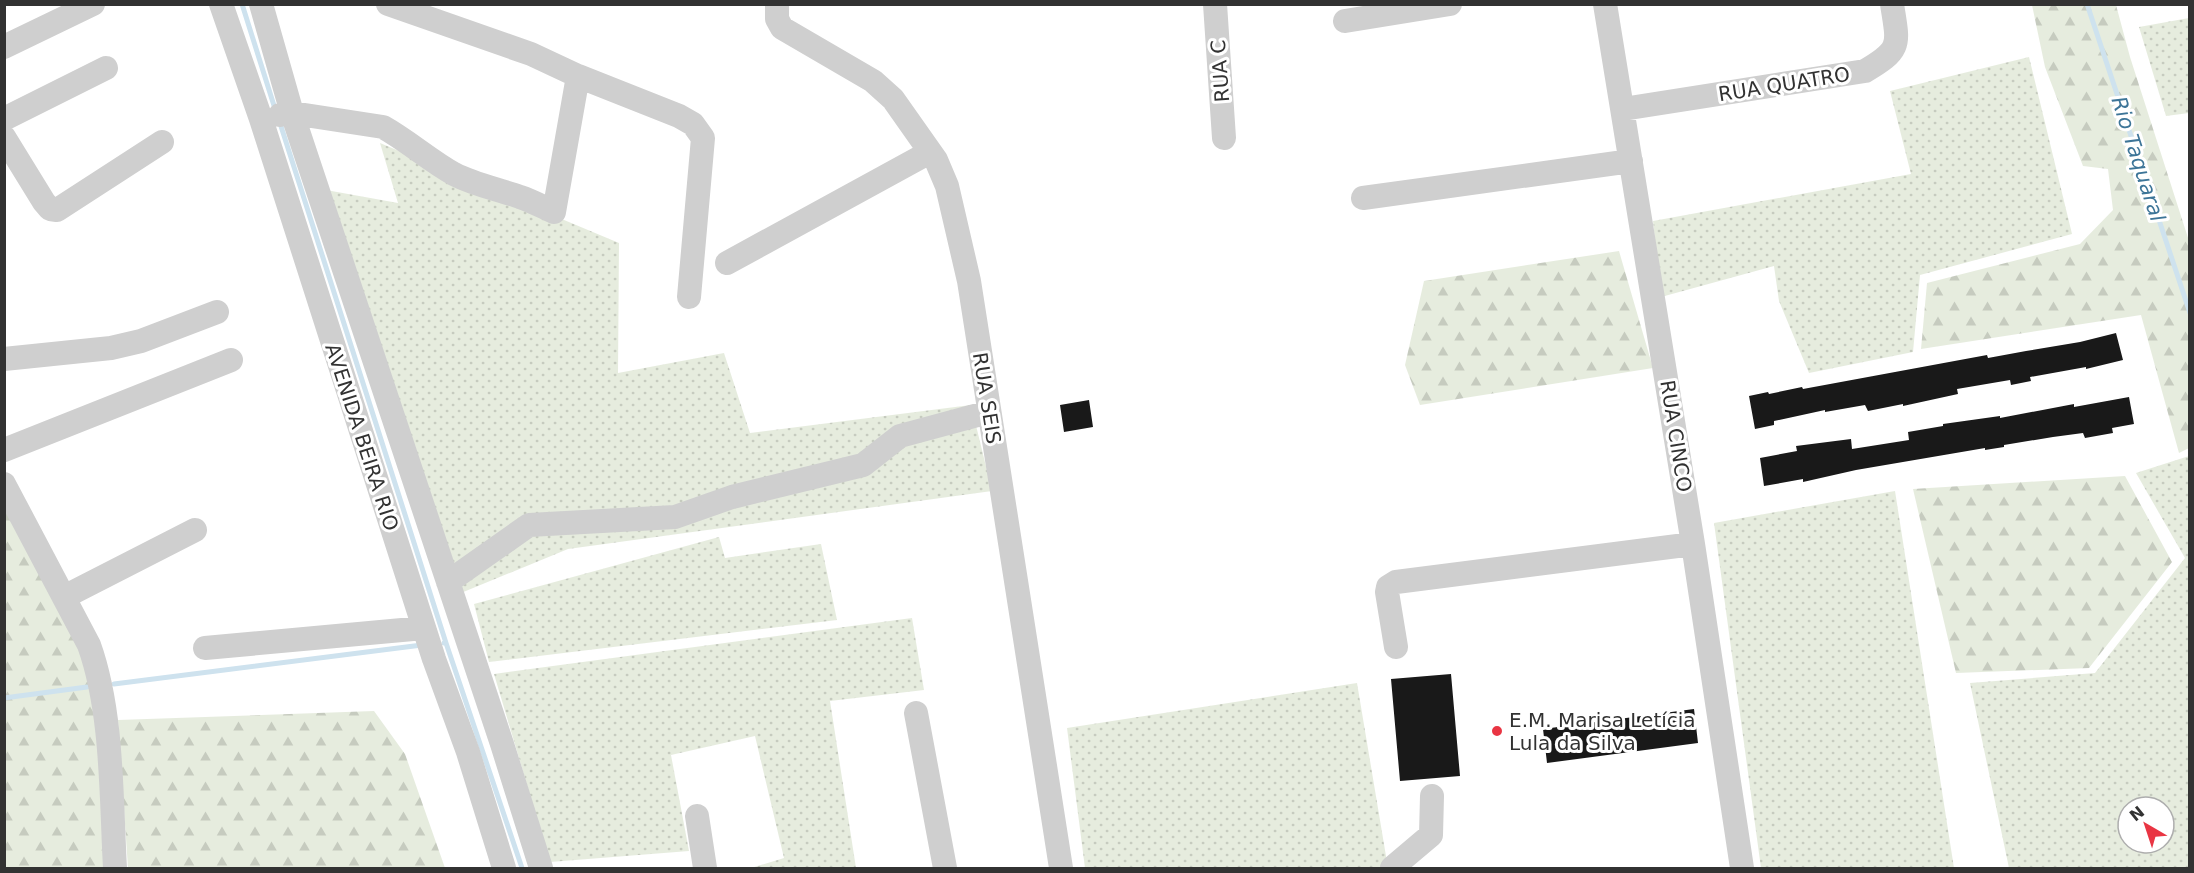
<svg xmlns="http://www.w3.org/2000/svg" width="2194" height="873" viewBox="0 0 2194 873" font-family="'DejaVu Sans',sans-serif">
<defs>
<pattern id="grass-dots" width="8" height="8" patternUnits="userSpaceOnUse" patternTransform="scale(1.5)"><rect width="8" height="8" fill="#e6ecde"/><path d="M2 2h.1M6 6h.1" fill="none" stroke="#c6cbbf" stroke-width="1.8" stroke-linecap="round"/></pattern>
<pattern id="forest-firs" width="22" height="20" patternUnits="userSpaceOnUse" patternTransform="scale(1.5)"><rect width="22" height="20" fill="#e6ecde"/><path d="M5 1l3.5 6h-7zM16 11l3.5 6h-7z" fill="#c6cbbf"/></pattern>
</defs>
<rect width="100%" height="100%" fill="#fff"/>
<!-- grass -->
<path fill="url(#grass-dots)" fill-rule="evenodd" d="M2189,18v95l-23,3 -27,-89z
M2029,57l43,177 -152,41 -7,77 -104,21 -30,-72 -5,-35 -113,31 -8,-76 258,-47 -21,-83z
M380,143l239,100 -1,130 106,-20 26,80 221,-28 21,86 -424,58 -107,44 -135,-403 72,13z
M2189,456v412h-180l-39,-185 125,-10 90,-115 -49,-85zM2128,807h36v36h-36z
M1895,491l59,377h-193l-47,-345z
M719,537l6,21 96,-14 16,76 -348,42 -15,-58z
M912,618l12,72 -94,11 26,167h-105l33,-10 -29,-122 -84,19 18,96 -139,11 -56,-188z
M1357,683l31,185h-303l-18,-140z"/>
<!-- forest -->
<path fill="url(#forest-firs)" d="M2032,5h84l14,52 59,184v207l-10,5 -38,-138 -220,34 6,-66 153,-39 33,-34 -5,-41 -25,-3 -38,-99z
M1619,251l34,117 -233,37 -15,-40 19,-84z
M2125,476l47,86 -83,106 -133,5 -43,-184z
M4,486l80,158 12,68 11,156h-102z
M374,711l31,43 40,114h-317l-10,-148z"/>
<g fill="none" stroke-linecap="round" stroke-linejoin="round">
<!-- stream -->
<path stroke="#cee2ee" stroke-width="5" d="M242,4l34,108
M2087,4l103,309
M279,120l167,523
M444,643h2l76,225
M114,684l308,-39
M4,698l83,-11"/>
</g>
<!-- building -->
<path fill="#191919" d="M2116,333l7,27 -37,9v-2l-56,10 1,4 -20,4 -1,-5 -53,9 1,5 -55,12v-2l-35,7 -3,-6 -40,7v-2l-51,11v4l-19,4 -6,-33 19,-4 1,2 33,-7 1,2 184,-34 1,3 38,-7 54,-9z
M2129,397l5,27 -22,4 1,5 -28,5 -2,-5 -30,4 -49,8v2l-19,3v-2l-129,22 -53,12v-3l-39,7 -4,-28 37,-7 -1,-5 55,-7 1,10 57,-9 -1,-8 35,-6v-2l57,-8v2l74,-14v3z
M1089,400l4,27 -29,5 -4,-27z
M1451,674l9,102 -60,5 -9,-102z
M1694,709l4,34 -151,20 -4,-34z"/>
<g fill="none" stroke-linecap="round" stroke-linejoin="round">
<!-- minor -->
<path stroke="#cfcfcf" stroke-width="24" d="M221,4l40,115 173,540 34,93 36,116
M261,4l31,109 210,631 39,124
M388,4l143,50 47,22 101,40 14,8 10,14 -14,159
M777,4v15l5,9 91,53 20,18 43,61 11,26 22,95 92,587
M1215,4l9,134
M1605,4l88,540 49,324
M1345,21l105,-17
M4,47l89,-43
M1623,109l242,-38c38,-22 33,-27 27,-67
M280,115l12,-2 91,14c25,14 46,33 71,47 21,11 44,15 66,23 12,4 23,10 34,15l24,-136
M4,119l102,-51
M4,137l40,65 6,7 7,1 105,-68
M1363,198l268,-37
M727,263l203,-111
M4,359l107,-11 30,-7 76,-29
M4,450l227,-90
M4,484l85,161c24,67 22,152 26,223
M448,582l81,-57 146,-8 57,-20 131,-32 37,-29 89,-24
M64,597l131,-67
M1396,647l-9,-55 1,-5 8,-5 297,-38
M205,648l219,-20
M916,713l29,155
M697,816l8,52
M1392,868l39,-33 1,-39"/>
</g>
<!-- markers -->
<circle fill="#e93543" stroke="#fff" stroke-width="2" cx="1497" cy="731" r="6"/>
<g text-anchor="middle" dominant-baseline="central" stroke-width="6" stroke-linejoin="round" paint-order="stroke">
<!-- street labels -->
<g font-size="20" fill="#323232" stroke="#fff">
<text transform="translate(1220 71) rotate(-94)">RUA C</text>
<text transform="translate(1784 84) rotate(-9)">RUA QUATRO</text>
<text transform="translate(987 398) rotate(81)">RUA SEIS</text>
<text transform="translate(1676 436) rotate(81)">RUA CINCO</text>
<text transform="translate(362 437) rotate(72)">AVENIDA BEIRA RIO</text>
</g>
<!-- poi labels -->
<g font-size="20" fill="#323232" stroke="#fff" text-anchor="start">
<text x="1509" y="720">E.M. Marisa Letícia<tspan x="1509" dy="23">Lula da Silva</tspan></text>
</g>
<!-- water labels -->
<g font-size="21" font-style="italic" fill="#3d7598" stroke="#fff">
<text transform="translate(2138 159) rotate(72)">Rio Taquaral</text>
</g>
</g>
<!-- border -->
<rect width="2194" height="873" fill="none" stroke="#323232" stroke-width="12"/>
<!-- north arrow -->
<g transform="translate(2146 825) rotate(321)"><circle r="28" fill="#ffffff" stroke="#adadad" stroke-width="1.5"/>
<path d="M0-4.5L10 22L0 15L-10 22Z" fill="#e93543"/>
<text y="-9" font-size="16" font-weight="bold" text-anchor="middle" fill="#323232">N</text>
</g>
</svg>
